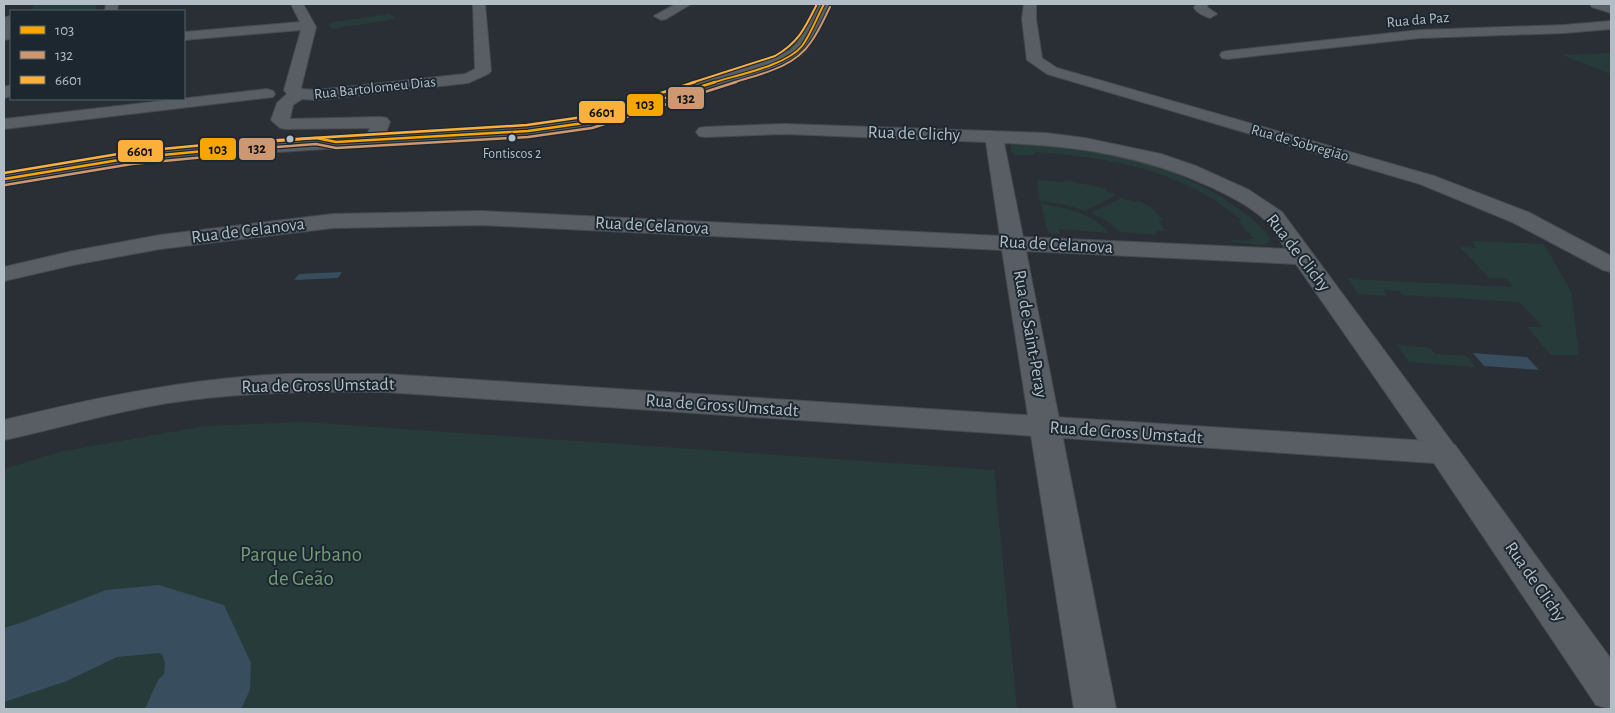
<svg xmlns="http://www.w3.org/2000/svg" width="1615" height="713" viewBox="0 0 1615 713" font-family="'Alegreya Sans',sans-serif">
<rect width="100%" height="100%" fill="#292f35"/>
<!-- green -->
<path fill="#273b3b" d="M35,4h61l-1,7h-63z
M390,14l5,5 -63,10 -4,-6z
M1611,53v21l-49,-19z
M1011,144c77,4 161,16 225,63 13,9 25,18 34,31l-2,5 -7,2 -29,-3 -1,-2 19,1 -1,-2h5l-16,-18 4,-1c-12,-9 -25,-19 -38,-26 -51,-29 -110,-38 -168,-42l-4,3h-17l-4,-3z
M1037,180l28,2v-2l43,9 -2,2 11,4 -32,16 -19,-6 -27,-4z
M1122,198l12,4 6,-1 12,7 11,12 -5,1 8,10h-10v4l-36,-3 -13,-11 -16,-8z
M1041,204c24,3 53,10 68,29l-50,-4 1,5 -12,-1z
M1472,241l72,3 27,47 8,64h-28l-24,-28h16l-24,-25 -116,-7 -4,-4 -16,-1 4,6 -29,-2 -10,-15 165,8 -7,-9h-17l-29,-31 16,1z
M1397,345l33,3 5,6 32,2 9,11 -67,-5z
M303,422l691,48 23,239h-1013v-240l55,-17 146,-26z"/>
<!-- water -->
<path fill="#384d5e" d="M342,272l-4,6 -44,2 5,-6z
M1473,353l54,4 12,13 -55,-4z"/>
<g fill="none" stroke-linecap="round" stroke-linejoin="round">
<!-- river -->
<path fill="#384d5e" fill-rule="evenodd" d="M159,585l65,20 27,58 -1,27 -9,19h-96l13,-29 6,-6 1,-11 -3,-9 -3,-1 -42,4 -50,24 -63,21v-74l19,-6 83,-32z"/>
<!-- minor casing -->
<g stroke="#474b50" stroke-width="2">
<path id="minor" d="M106,4h12l-1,7h-12z
M291,4h12l13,23 -15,61 1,1 15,1 148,-16 10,-5 -2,-65h12l6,67 -3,3 -20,9 -151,17 -15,-1 -9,6 -3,14 91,-2 6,1 3,4 -9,22 -7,2 -7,-2 -2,-4 5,-12 -84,1 -6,-1 -9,-8 6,-17 10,-9 -3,-4 17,-60 -117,10v-8l116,-10z
M676,4h15l-25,15 -5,1 -7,-4z
M1024,4h12v15l6,39 15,10 377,108 94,36 83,44v16l-8,-2 -91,-48 -92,-38 -373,-110 -20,-14 -5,-41z
M1196,4h12l-1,3 10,7 -7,4c-6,-2 -13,-5 -16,-10z
M1595,4h16v3l-15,1z
M11,16v19l-2,4 -5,1v-19l2,-4z
M1611,21v8l-47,4 -144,5 -193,21 -5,-1 -2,-3 2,-3 5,-1 193,-21 144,-5z
M11,85v11l-7,2v-11z
M267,89l6,2 2,3 -2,3 -269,32v-10z
M785,124l261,9 39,5 76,16 35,12 53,24 33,22 178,241 -5,8 -11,3 -11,-3 -137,-197 -270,-13 90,458h-42l-72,-459 -521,-25 -148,3 -173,21 -87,16 -69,16v-14l69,-16 87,-16 173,-21 148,-3 519,25 -14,-94 -201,-8 -80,3 -6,-1 -3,-4 3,-4 6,-1zM1004,143c74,3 139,13 207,44 19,9 39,19 55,34 8,8 13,19 20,28l-263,-12z"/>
</g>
<!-- tertiary casing -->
<g stroke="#474b50" stroke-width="2">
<path id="tertiary" d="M818,4h12l-22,44 -8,8 -18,9 -191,62 -63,9 -313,20 -84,8 -127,21v-12l127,-21 84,-8 313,-18 61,-9 183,-58 18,-9 7,-7z
M1590,4l21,1v8l-19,-6z
M288,374h97l1059,68 11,3 156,214v50l-15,-4 -162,-242 -1049,-71c-73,-1 -145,0 -217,11 -56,9 -109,25 -164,37v-20c94,-23 187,-42 284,-46z"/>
</g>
<!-- minor -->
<use href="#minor" fill="#595e64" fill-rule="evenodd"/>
<!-- tertiary -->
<use href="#tertiary" fill="#595e64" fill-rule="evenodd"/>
<!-- bus-1-far1 casing -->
<g stroke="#1d272f" stroke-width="4">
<path id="bus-1-far1" d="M712,83c24,-8 74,-17 90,-37 9,-12 15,-29 22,-42"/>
</g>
<!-- bus-1 casing -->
<g stroke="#1d272f" stroke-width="5">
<path id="bus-1" d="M4,179l127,-21 84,-8 23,-6 78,-6 20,4 192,-11 63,-9 124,-40"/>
</g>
<!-- bus-2-far1 casing -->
<g stroke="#1d272f" stroke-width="4">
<path id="bus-2-far1" d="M732,83c28,-9 62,-15 79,-41 8,-11 13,-23 19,-35"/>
</g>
<!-- bus-2 casing -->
<g stroke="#1d272f" stroke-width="5">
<path id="bus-2" d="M5,185l127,-21 84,-8 23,-6 77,-6 20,4 192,-11 64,-9 144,-46"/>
</g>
<!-- bus-3-far1 casing -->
<g stroke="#1d272f" stroke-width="4">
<path id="bus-3-far1" d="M691,83l84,-27c24,-14 30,-28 42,-52"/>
</g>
<!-- bus-3 casing -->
<g stroke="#1d272f" stroke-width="5">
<path id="bus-3" d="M4,173l126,-21 85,-8 312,-19 63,-9 105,-34"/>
</g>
<!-- bus-1-far1 -->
<use href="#bus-1-far1" stroke="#f7a600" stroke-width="2"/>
<!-- bus-1 -->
<use href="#bus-1" stroke="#f7a600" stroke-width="2.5"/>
<!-- bus-2-far1 -->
<use href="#bus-2-far1" stroke="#cd976f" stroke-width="2"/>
<!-- bus-2 -->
<use href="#bus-2" stroke="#cd976f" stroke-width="2.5"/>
<!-- bus-3-far1 -->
<use href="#bus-3-far1" stroke="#fbb03b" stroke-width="2"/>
<!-- bus-3 -->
<use href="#bus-3" stroke="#fbb03b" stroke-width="2.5"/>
</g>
<!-- markers -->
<g fill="#b3bdc6" stroke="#1d272f" stroke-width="2">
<circle cx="512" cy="138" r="4.5"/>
<circle cx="290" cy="139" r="4.5"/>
</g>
<g text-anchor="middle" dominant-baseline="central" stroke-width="4" stroke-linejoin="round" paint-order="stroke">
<!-- far-bus labels -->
<g font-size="14" fill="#b3bdc6" stroke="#1d272f">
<text x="512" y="154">Fontiscos 2</text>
</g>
<!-- far-street labels -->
<g font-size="15" fill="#b3bdc6" stroke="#1d272f">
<text transform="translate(1418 20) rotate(-5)">Rua da Paz</text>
<text transform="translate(375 88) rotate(-6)">Rua Bartolomeu Dias</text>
<text transform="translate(1300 143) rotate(16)">Rua de Sobregião</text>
</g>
<!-- street labels -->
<g font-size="18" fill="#b3bdc6" stroke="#1d272f">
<text transform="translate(914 134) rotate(2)">Rua de Clichy</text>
<text transform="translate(652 226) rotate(3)">Rua de Celanova</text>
<text transform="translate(248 231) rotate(-7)">Rua de Celanova</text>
<text transform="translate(1056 245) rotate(3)">Rua de Celanova</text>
<text transform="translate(1298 253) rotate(52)">Rua de Clichy</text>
<text transform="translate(1030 334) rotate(80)">Rua de Saint-Peray</text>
<text transform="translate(318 386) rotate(-1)">Rua de Gross Umstadt</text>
<text transform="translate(722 406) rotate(4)">Rua de Gross Umstadt</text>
<text transform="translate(1126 433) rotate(4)">Rua de Gross Umstadt</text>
<text transform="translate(1535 582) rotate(55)">Rua de Clichy</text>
</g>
<!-- near-park labels -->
<g font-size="21" fill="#729b77" stroke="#1d272f">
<text x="301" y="554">Parque Urbano<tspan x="301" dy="24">de Geão</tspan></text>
</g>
</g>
<g stroke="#1d272f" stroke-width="2">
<rect x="667" y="86" width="38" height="24" rx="5" fill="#cd976f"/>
<rect x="626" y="93" width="38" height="24" rx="5" fill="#f7a600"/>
<rect x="578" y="100" width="48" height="24" rx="5" fill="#fbb03b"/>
<rect x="238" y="137" width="38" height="24" rx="5" fill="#cd976f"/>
<rect x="199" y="137" width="38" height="24" rx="5" fill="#f7a600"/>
<rect x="117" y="139" width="47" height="24" rx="5" fill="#fbb03b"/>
</g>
<g font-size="14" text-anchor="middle" font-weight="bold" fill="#111">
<text x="686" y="103">132</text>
<text x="645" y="109">103</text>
<text x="602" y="117">6601</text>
<text x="257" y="153">132</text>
<text x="218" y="154">103</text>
<text x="140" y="156">6601</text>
</g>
<!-- border -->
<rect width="1615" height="713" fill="none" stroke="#b3bdc6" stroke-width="10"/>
<!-- legend -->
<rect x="10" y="10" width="175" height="90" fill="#1d272f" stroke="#59636b"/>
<rect x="20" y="26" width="25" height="8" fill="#f7a600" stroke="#59636b"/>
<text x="55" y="35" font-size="15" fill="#b3bdc6">103</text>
<rect x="20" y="51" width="25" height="8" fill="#cd976f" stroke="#59636b"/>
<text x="55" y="60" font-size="15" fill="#b3bdc6">132</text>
<rect x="20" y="76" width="25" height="8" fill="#fbb03b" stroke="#59636b"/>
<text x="55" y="85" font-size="15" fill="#b3bdc6">6601</text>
</svg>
